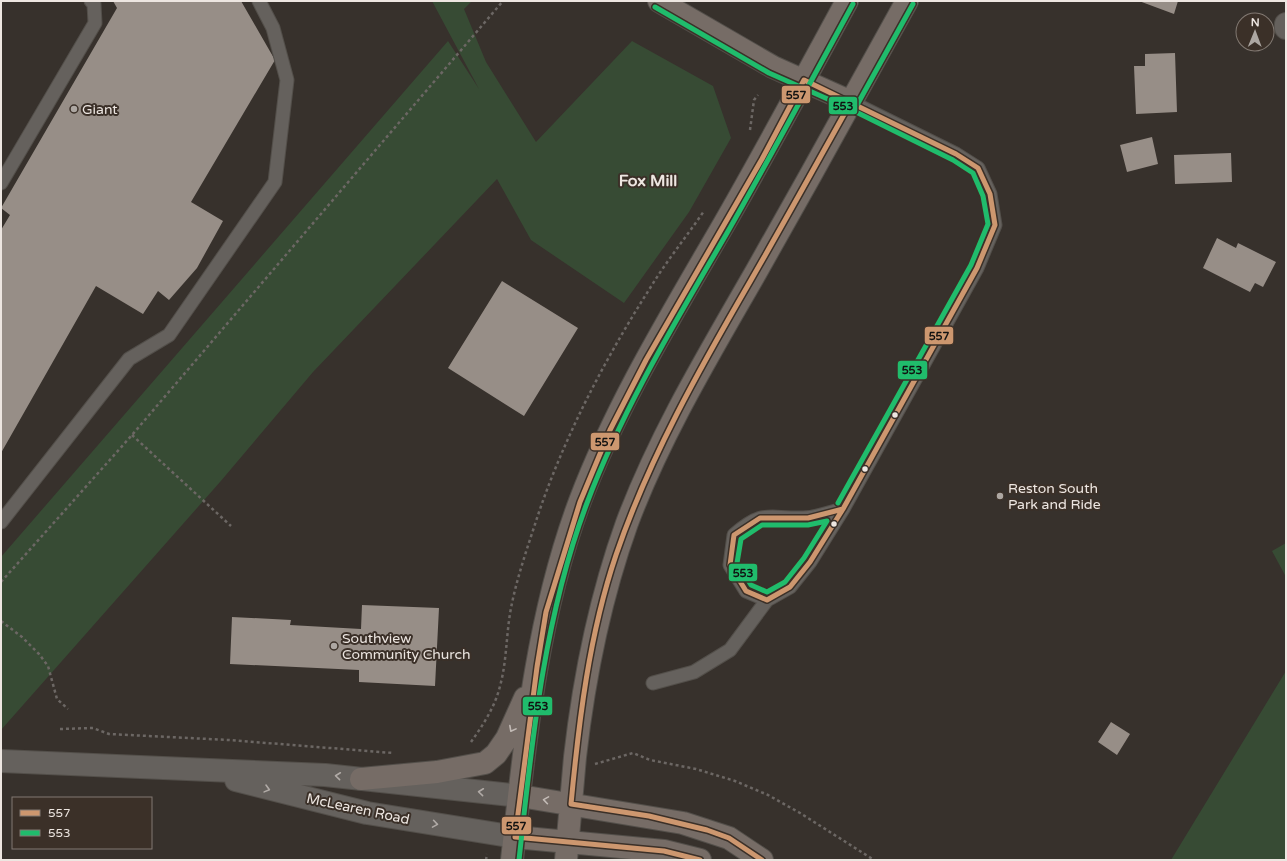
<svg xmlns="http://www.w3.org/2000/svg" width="1287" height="861" viewBox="0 0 1287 861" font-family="'Varela Round',sans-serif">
<rect width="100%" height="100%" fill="#37312c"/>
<!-- green -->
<path fill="#374b34" d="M432,1h40l-8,8 22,53 50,80 96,-101 81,45 18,52 -42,74 -65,91 -93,-63 -34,-61 -184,193 -93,110 -219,248v-173l447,-516 31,48z
M1286,543v34l-14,-26z
M1286,671v189h-115z"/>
<!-- building -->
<path fill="#978e87" d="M113,1h128l34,59 -84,142 32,19 -26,47 -28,32 -11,-9 -15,23 -47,-28 -95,167v-223l9,-15 -9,-7 116,-200z
M1139,1h39l-4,13z
M1175,53l2,59 -41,2 -2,-48h11v-12z
M1152,137l6,27 -31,8 -7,-27z
M1231,153l1,29 -57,2 -1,-29z
M1217,238l19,10 2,-5 38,19 -13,25 -8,-4 -5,9 -47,-24z
M502,281l76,47 -54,88 -76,-48z
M362,605l77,3 -4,78 -76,-4v-12l-129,-6 2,-47 59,3 -1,5 71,4z
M1111,722l19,12 -13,21 -19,-13z"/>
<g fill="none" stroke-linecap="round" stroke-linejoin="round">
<!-- service casing -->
<g stroke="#534f4a" stroke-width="15">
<path id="service" d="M1,183l94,-160 -1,-19 -3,-3
M843,509c-12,3 -27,9 -40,9 -35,1 -39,-9 -69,17l-4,30 16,26 21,9 23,-13 20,-25 33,-53 134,-241 18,-43 -5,-31 -12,-26 -22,-14 -105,-52
M1,522l128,-163 40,-24 106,-153 12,-102 -14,-52 -14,-27
M653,683l41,-11 36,-22 37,-50"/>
</g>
<!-- minor casing -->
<g stroke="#534f4a" stroke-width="24">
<path id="minor" d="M1286,24v4
M1,761l324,14 195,21
M236,780l131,33 148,24"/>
</g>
<!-- primary casing -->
<g stroke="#534f4a" stroke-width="24">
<path id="primary" d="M659,1l114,66 78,35
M361,779l76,-7 48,-9 11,-9 11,-16 18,-40
M520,796l163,27 46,15 33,22
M515,837l149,14 36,9
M512,860c13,-121 25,-244 68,-359 36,-95 89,-182 140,-270 44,-76 85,-153 127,-230
M566,860c3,-34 6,-69 9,-103 9,-79 25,-159 52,-234 33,-88 82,-169 129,-251 51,-90 101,-180 151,-271"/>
</g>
<!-- path -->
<path stroke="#6c6764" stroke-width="2.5" stroke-dasharray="3 3" stroke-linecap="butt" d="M750,130l4,-30 4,-5
M132,435l99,91
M1,582l131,-147 371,-434
M1,621l21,16 17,17 9,12 9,33 11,10
M60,729l33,-1 16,6 120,6 164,13
M471,742c12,-17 24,-35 29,-56 7,-25 6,-52 11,-78 6,-31 17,-62 27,-93 27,-80 68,-158 114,-230 16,-26 35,-49 52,-74
M595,764l38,-11 17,7 46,9 39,12 33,14 32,18 74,47
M486,860l1,-6"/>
<!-- service -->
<use href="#service" stroke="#65615d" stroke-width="13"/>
<!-- minor -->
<use href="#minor" stroke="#65615d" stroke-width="22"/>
<!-- primary -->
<use href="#primary" stroke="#766c66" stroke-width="22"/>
<!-- bus-1 casing -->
<g stroke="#3b3028" stroke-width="8">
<path id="bus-1" d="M843,509l-33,53 -20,25 -23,13 -21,-9 -16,-26 4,-30 26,-17h48z
M700,860l-36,-9 -149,-14 22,-170 9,-55 34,-110 30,-72 36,-70 116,-201 42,-79 152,74 22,14 12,26 5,31 -18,43 -134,241
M762,860l-33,-22 -22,-8 -58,-14 -78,-12c8,-84 18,-169 45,-249 33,-97 84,-187 135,-275 34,-59 67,-119 100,-178"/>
</g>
<!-- bus-2 casing -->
<g stroke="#3b3028" stroke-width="8">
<path id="bus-2" d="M655,7l114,66 79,35 105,52 20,13 10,23 5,28 -17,41 -133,238
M857,105l56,-101
M827,521l-23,37 -19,24 -18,10 -16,-7 -14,-22 4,-24 21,-14h46z
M519,860c13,-120 25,-243 68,-357 36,-95 89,-182 140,-270 43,-75 84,-152 126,-229"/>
</g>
<!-- bus-1 -->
<use href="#bus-1" stroke="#cd976f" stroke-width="5"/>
<!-- bus-2 -->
<use href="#bus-2" stroke="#20bc6c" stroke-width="5"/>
</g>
<!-- one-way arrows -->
<defs><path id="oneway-chevron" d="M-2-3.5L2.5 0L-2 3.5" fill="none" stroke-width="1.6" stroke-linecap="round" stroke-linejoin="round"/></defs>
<g stroke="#c3bbb6">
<use href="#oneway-chevron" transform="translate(512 729) rotate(118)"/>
<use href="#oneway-chevron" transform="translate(546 800) rotate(-171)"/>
</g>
<g stroke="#b0aaa6">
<use href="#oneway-chevron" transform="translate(338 776) rotate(-174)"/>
<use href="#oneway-chevron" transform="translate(267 789) rotate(15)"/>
<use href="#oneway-chevron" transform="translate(481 792) rotate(-174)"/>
<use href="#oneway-chevron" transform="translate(435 824) rotate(9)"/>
</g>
<!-- markers -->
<g fill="#ada7a2" stroke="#3b3028" stroke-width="1.5">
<circle cx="74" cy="109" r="4"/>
<circle cx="1000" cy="496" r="4"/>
<circle cx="334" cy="646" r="4"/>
</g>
<g fill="#ede6e1" stroke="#3b3028" stroke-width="1.5">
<circle cx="895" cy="415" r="3.5"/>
<circle cx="865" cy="469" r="3.5"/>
<circle cx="834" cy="524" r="3.5"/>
</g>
<g text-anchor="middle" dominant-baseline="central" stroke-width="4" stroke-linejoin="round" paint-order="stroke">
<!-- poi labels -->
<g font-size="14" fill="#ede6e1" stroke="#3b3028" text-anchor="start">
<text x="82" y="109">Giant</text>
<text x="1008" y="488">Reston South<tspan x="1008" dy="16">Park and Ride</tspan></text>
<text x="342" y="638">Southview<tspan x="342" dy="16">Community Church</tspan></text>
</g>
<!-- street labels -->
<g font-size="14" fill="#ede6e1" stroke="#3b3028">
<text transform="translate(358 809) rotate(12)">McLearen Road</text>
</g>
<!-- quarter labels -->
<g font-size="16" font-weight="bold" fill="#ede6e1" stroke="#3b3028">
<text x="648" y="181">Fox Mill</text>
</g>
</g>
<g stroke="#3b3028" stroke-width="1.5">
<rect x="781" y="85" width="30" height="19" rx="4" fill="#cd976f"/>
<rect x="828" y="96" width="30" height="19" rx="4" fill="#20bc6c"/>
<rect x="924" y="326" width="30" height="19" rx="4" fill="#cd976f"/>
<rect x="897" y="360" width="31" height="20" rx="4" fill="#20bc6c"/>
<rect x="590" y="432" width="30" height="19" rx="4" fill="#cd976f"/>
<rect x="728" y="563" width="30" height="19" rx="4" fill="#20bc6c"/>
<rect x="522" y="696" width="31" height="20" rx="4" fill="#20bc6c"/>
<rect x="501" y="816" width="31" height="19" rx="4" fill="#cd976f"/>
</g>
<g font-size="11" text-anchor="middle" font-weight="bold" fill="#111">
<text x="796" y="99">557</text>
<text x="843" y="110">553</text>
<text x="939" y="340">557</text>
<text x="912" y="374">553</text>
<text x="605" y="446">557</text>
<text x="743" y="577">553</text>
<text x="538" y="710">553</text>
<text x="516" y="830">557</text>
</g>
<!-- border -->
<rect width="1287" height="861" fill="none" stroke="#ede6e1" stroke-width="4"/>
<!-- legend -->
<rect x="12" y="797" width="140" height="52" fill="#3b3028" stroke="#827972"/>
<rect x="20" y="810" width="20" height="6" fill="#cd976f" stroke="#827972"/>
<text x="48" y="817" font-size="12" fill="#ede6e1">557</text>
<rect x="20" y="830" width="20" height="6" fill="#20bc6c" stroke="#827972"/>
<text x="48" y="837" font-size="12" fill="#ede6e1">553</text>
<!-- north arrow -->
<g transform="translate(1255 32) rotate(1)"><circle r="19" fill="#3b3028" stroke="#827972"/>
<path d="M0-3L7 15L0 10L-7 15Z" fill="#ada7a2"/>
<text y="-6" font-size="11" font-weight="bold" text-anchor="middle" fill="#ede6e1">N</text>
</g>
</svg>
